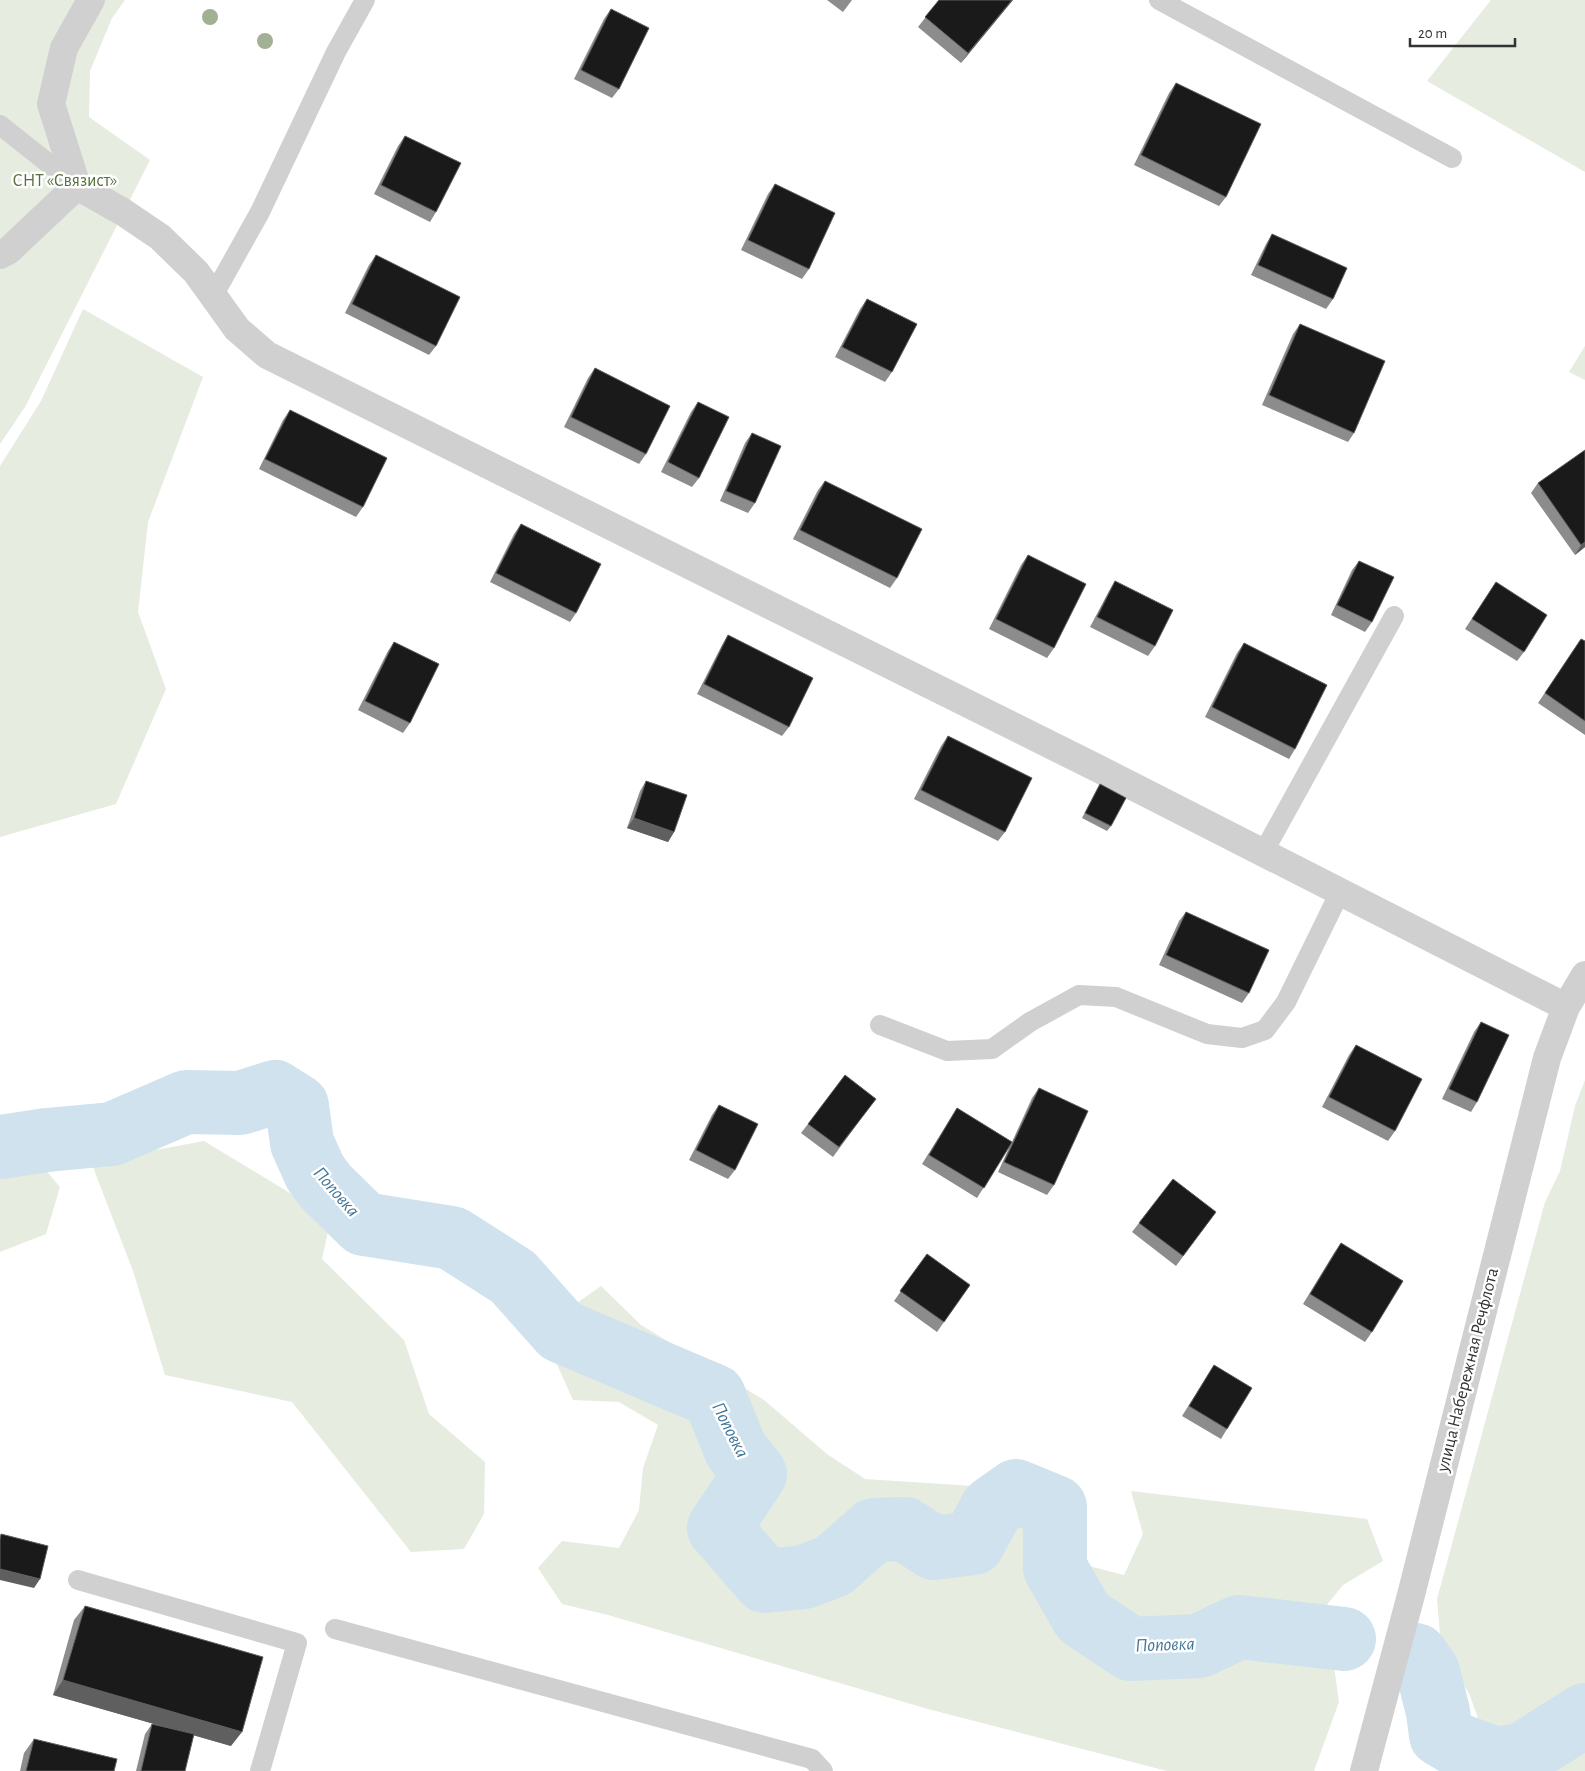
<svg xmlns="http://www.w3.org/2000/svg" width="1585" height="1771" viewBox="0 0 1585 1771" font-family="'Alegreya Sans',sans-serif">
<rect width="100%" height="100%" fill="#fff"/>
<!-- green -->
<path fill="#e6ecdf" d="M0,0h125l-13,18 -22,53 -1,46 61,43 -125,247 -25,37z
M1491,0h94v172l-158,-91z
M83,309l120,68 -55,145 -10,90 28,77 -50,115 -116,33v-371l41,-65z
M1585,346v34l-16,-8z
M1585,1080v691h-108l-3,-11 6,-36 -11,-31 -17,-26 -12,-32 -3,-36 108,-397 15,-31 15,-65z
M0,1132l32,22 28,33 -14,47 -46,18z
M204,1141l127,77 -9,41 82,81 25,74 56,48 -1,52 -20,35 -53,3 -119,-150 -127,-27 -32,-104 -42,-109z
M601,1286l40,39 123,75 63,54 38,25 139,9 50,41 27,35 43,11 19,-41 -12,-43 236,28 16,42 -40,24 -30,37 20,37 6,43 -25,69h-147l-239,-62 -320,-94 -46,-11 -24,-36 24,-27 57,7 20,-38 4,-42 15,-43 -39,-23 -46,-2 -18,-40 9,-48z"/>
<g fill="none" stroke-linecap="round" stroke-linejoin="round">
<!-- river -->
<path stroke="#cfe2ee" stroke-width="64" d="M0,1147l47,-7 65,-6 74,-32 54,1 35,-11 22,14 5,37 13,29 11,15 38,37 88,14 61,39 48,54 153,65 22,54 19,24 -36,54 46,53 39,-4 29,-11 41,-36 31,-1 29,19 39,-5 19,-35 24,-17 39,16v61l28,49 48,32 68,-3 40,-19 105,12
M1416,1655l12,17 10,40 3,23 17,10 38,14 26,-4 63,-40"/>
<!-- service -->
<path stroke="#d0d0d0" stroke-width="20" d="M1159,0l293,158
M0,125l77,61
M213,296l47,-84 76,-160 29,-52
M1263,853l131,-237
M880,1025l67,26 45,-2 38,-27 49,-27 37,2 91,37 35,4 23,-8 21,-28 54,-110
M78,1580l219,63 -37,128
M335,1629l477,130 11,12"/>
<!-- minor -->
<path stroke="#d0d0d0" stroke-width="28" d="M91,0l-27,48 -13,56 26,82 46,26 37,25 36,35 41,57 30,26 830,413 469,239
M0,255l8,-4 69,-65
M1364,1771l47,-176 136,-537 19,-51 19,-32"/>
</g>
<!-- trees -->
<g fill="#a2b095">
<circle cx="210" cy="17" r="8"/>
<circle cx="265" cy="41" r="8"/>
</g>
<!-- wall -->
<path fill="#8c8c8c" d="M827,0h25l-9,12z
M939,0h74l-52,63 -43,-36z
M611,9l8,80 -7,9 -38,-19 30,-60z
M1176,83l50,114 -7,9 -85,-41 35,-72z
M405,136l31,76 -6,10 -56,-28 24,-48z
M775,184l34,85 -7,10 -61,-29 27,-56z
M1272,234l61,65 -7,10 -75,-34 15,-31z
M376,255l60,91 -7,9 -84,-42 24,-48z
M867,299l25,73 -7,10 -50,-25 25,-48z
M1300,324l54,109 -6,9 -86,-37 31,-71z
M595,368l51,86 -7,10 -75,-37 24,-49z
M698,402l1,76 -7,9 -31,-15 30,-60z
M290,410l73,97 -7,10 -97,-48 24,-49z
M752,433l3,70 -7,10 -28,-12 25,-58z
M825,481l72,97 -7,10 -97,-49 25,-49z
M1538,483l47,64 -10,8 -44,-62z
M521,524l55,89 -6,9 -80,-40 24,-48z
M1028,555l26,93 -7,10 -58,-29 32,-64z
M1359,561l13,61 -7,10 -34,-17 21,-45z
M1115,581l40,65 -7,10 -58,-29 19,-36z
M1496,582l28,70 -7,9 -52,-32z
M728,635l61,92 -7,9 -85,-42 25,-49z
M1581,639l4,2v94l-47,-32z
M394,642l16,81 -7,10 -45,-23 30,-59z
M1244,643l51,106 -6,10 -84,-42 32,-64z
M948,736l57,96 -7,9 -84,-42 27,-53z
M646,781l28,51 -6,10 -41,-14 13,-37z
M1100,784l11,42 -4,5 -25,-13 15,-29z
M1186,912l63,81 -7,10 -83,-38 20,-44z
M1481,1022l-4,80 -6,10 -29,-13 32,-67z
M1356,1045l39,86 -7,10 -66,-34 27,-52z
M1039,1088l15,97 -7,10 -49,-23 11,-24 -32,50 -55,-34 35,-56 55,34 20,-44z
M719,1105l16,65 -7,9 -39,-19 23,-45z
M869,1108l-36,49 -32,-24 7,-9z
M1216,1212l-40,54 -44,-34 7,-9z
M1341,1243l31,89 -7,10 -62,-38 31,-51z
M927,1254l43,31 -33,47 -43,-31z
M1214,1365l13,64 -6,10 -39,-23z
M85,1606l146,140 -38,-11 -8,36h-49l9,-37 7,-10 23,6 -122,-35 21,-75z
M34,1739l80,32h-94l4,-18z"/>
<!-- shaded-wall -->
<path fill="#5f5f5f" d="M1012,0h1l-52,63 7,-10z
M1585,542v5l-10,8 6,-10z
M634,818l40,14 -6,10 -41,-14z
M0,1569l40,10 -6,9 -34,-8z
M63,1680l179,52 -11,14 -178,-51z"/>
<!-- building -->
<path fill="#1a1a1a" stroke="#5f5f5f" d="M939,0h73l-44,53 -43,-36z
M611,9l38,19 -30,61 -38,-19z
M1176,83l85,41 -35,73 -85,-42z
M405,136l56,27 -25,49 -55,-27z
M775,184l60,29 -26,56 -61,-29z
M1272,234l75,34 -14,31 -75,-34z
M376,255l84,42 -24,49 -84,-42z
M867,299l50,25 -25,48 -50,-25z
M1300,324l85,37 -31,72 -85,-38z
M595,368l75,38 -24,48 -75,-37z
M698,402l31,15 -30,61 -31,-16z
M290,410l97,48 -24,49 -98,-48z
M752,433l29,13 -26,57 -29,-12z
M1585,450v92l-4,3 -43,-62z
M825,481l97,48 -25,49 -97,-48z
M521,524l80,40 -25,49 -80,-40z
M1028,555l58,29 -32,64 -58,-29z
M1359,561l35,16 -22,45 -35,-17z
M1115,581l58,29 -18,36 -58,-29z
M1496,582l51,33 -23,37 -52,-33z
M728,635l85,43 -24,49 -85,-43z
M1581,639l4,2v80l-40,-28z
M394,642l45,22 -29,59 -45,-22z
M1244,643l83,42 -32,64 -83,-42z
M948,736l84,42 -27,54 -84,-42z
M646,781l41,14 -13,37 -40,-14z
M1100,784l26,14 -15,28 -26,-13z
M1186,912l83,38 -20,43 -83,-38z
M1481,1022l28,13 -32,67 -28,-13z
M1356,1045l66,34 -27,52 -66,-34z
M845,1075l31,24 -37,48 -31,-23z
M1039,1088l49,23 -34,74 -50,-23z
M719,1105l39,19 -23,46 -39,-20z
M957,1108l55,34 -28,46 -55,-33z
M1173,1179l43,33 -33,44 -44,-33z
M1341,1243l62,38 -31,51 -62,-38z
M927,1254l43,31 -26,37 -44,-31z
M1214,1365l38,23 -25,41 -38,-23z
M1,1534l47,12 -8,33 -40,-10v-30z
M85,1606l178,51 -21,75 -179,-52z
M152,1724l42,10 -9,37h-44z
M34,1739l83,20 -3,12h-88z"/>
<g text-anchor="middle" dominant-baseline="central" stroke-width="5" stroke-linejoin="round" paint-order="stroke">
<!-- park labels -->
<g font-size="18" fill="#56703f" stroke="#fff">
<text x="65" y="181">СНТ «Связист»</text>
</g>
<!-- street labels -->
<g font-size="18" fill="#333" stroke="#fff">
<text transform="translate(1468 1370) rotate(-76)">улица Набережная Речфлота</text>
</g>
<!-- water labels -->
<g font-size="19" font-style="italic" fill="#3f7597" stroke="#fff">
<text transform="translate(336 1192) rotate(49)">Поповка</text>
<text transform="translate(730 1430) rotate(63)">Поповка</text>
<text transform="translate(1165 1645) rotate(-2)">Поповка</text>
</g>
</g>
<!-- scale -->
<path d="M1410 38v8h105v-8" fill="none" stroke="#333333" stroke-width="2.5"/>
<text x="1418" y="38" font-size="15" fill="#333333" stroke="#ffffff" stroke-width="4" paint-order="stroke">20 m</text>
</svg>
